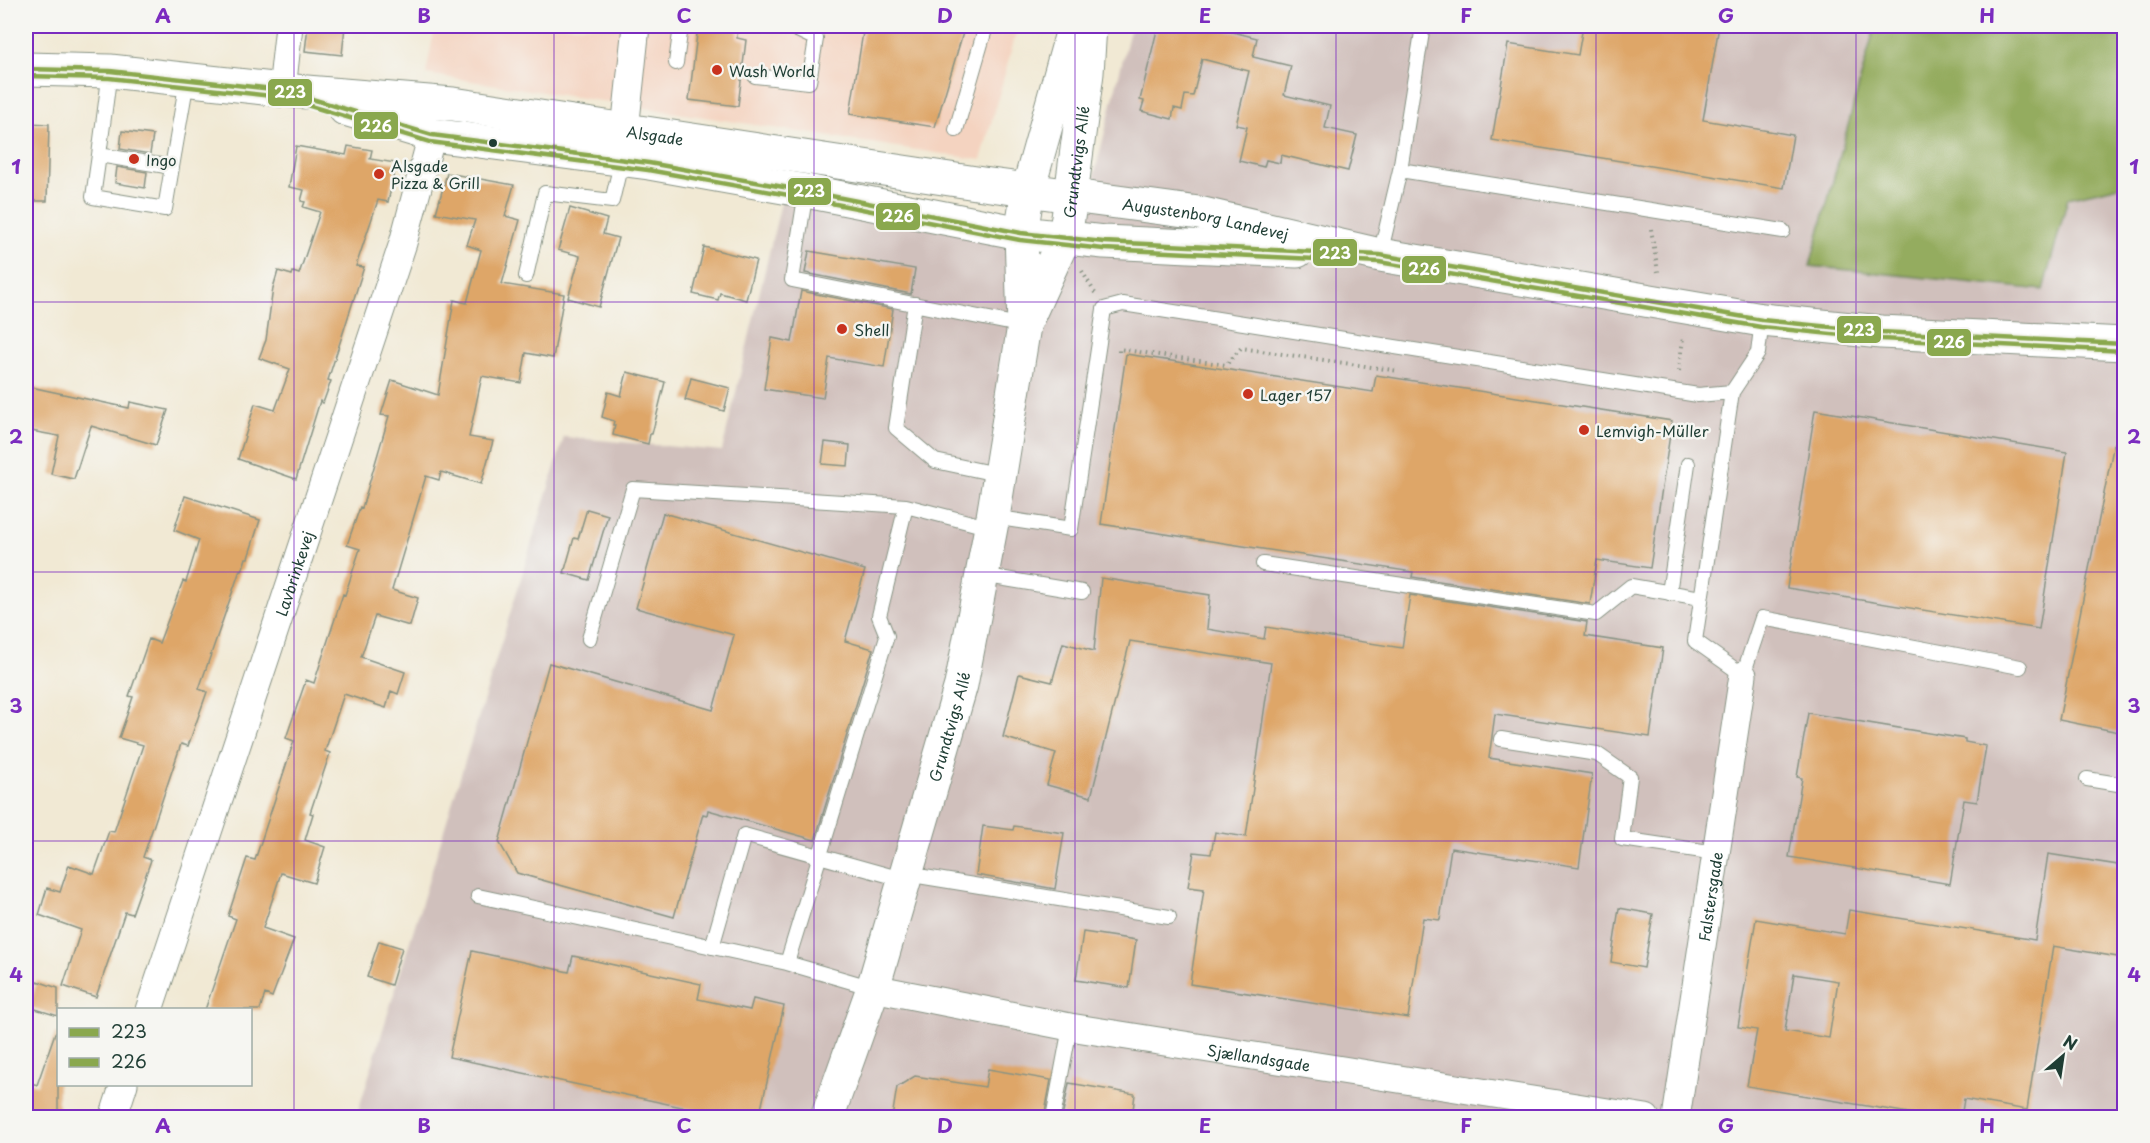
<svg xmlns="http://www.w3.org/2000/svg" width="2150" height="1143" viewBox="0 0 2150 1143" font-family="'Playpen Sans',sans-serif">
<rect width="100%" height="100%" fill="#f6f6f2"/>
<filter id="ink" filterUnits="userSpaceOnUse"><feTurbulence type="fractalNoise" baseFrequency=".0167" numOctaves="2"/><feDisplacementMap in="SourceGraphic" scale="12" xChannelSelector="R" yChannelSelector="G"/><feConvolveMatrix kernelMatrix="1 2 1 2 8 2 1 2 1" color-interpolation-filters="sRGB"/></filter>
<filter id="wash" filterUnits="userSpaceOnUse"><feTurbulence type="fractalNoise" baseFrequency=".008" numOctaves="4" result="noise"/><feDisplacementMap in="SourceGraphic" scale="24" xChannelSelector="R" yChannelSelector="G"/><feGaussianBlur stdDeviation="1.35" result="paint"/><feColorMatrix in="noise" values="0 0 0 0 0 0 0 0 0 0 0 0 0 0 0 0 0 1.4 0 .05"/><feComposite in="paint" operator="in"/></filter>
<g filter="url(#wash)">
<rect width="100%" height="100%" fill="#f1e9d4"/>
<!-- built -->
<path fill="#f4d3c0" d="M435,26h583l-37,134 -555,-86z"/>
<!-- industrial -->
<path fill="#d0c0bc" d="M1131,26h993v1091l-1768,1 208,-681 158,14 63,-265 295,47z"/>
<!-- forest -->
<path fill="#94ac5e" stroke="#5a7449" stroke-width="1.5" d="M1875,26h249v159l-56,13 -25,92 -233,-24z"/>
<g id="blocks">
<!-- building -->
<path fill="#dea668" fill-rule="evenodd" d="M308,26h37l-3,29 -37,-4z
M698,26h40l-1,12 9,2 -8,66 -49,-6z
M864,26h101l-30,101 -85,-13z
M1158,26h64l-1,3 36,9 -4,19 38,9 -7,29 46,11 -5,22 32,7 -9,36 -67,-16 -1,8 -14,-3 -2,7 -25,-6 8,-34 -11,-2 13,-54 -47,-12 -9,37 -8,-1 -3,15 -8,-2 -2,11 -31,-8 3,-10 -4,-1z
M1583,26h136l-16,94 90,15 -9,53 -292,-48 16,-96 70,11z
M26,123l23,1 -2,77h-21z
M122,131l31,4 -3,19 -30,-5z
M296,146l50,9 2,-9 24,4 -2,9 26,4 -8,39 -10,-2 -22,66 8,1 -36,113 3,1 -8,22 -3,-2 -24,78 -58,-20 17,-55 20,6 15,-41 -31,-11 7,-18 7,-52 5,-17 14,4 1,-3 6,2 21,-62 -17,-5 2,-5 -4,-1 3,-11 -15,-3z
M117,167l30,5 -2,16 -30,-5z
M447,173l67,12 -9,31 15,4 -18,64 62,10 -11,64 -27,-5 -5,30 -39,-7 -13,61 24,4 -12,43 -40,-12 -2,8 -13,-4 -34,114 26,8 -8,28 -35,-10 -14,41 44,15 -7,22 -7,-3 -5,17 -42,-14 -19,57 5,2 -20,60 3,1 -8,26 20,7 -11,36 -33,-10 -18,55 31,11 -22,58 -7,-3 -5,16h-55l31,-91 -8,-3 19,-58 8,2 39,-119 -8,-3 20,-58 8,3 29,-89 2,1 15,-46 -13,-4 13,-38 2,1 27,-92 -8,-1 11,-35 46,15 16,-95 13,3 14,-53 -14,-5 8,-25 -39,-7z
M570,208l37,11 -4,15 15,4 -19,69 -31,-9 12,-42 -22,-6z
M704,247l52,13 -10,40 -26,-7 -2,7 -25,-6z
M809,251l106,18 -4,25 -106,-21z
M801,291l92,18 -9,58 -55,-9 -6,40 -59,-9 8,-51 20,4z
M1126,354l247,38 3,-17 296,46 -22,147 -53,-8 -7,44 -178,-27 1,-5 -312,-48z
M627,372l38,10 -13,52h-2l-2,10 -35,-9 2,-10h-2l1,-4 -12,-4 6,-25 13,4z
M691,378l39,10 -6,23 -39,-11z
M26,386l103,22 1,-6 38,8 -12,35 -65,-19 -17,53 -23,-5 8,-38 -33,-6z
M1815,410l252,42 -28,177 -252,-41z
M825,442l25,3 -2,21 -26,-2z
M2114,443l10,1v289l-65,-13z
M185,496l75,24 -12,38h-2l-4,13 -2,-1 -41,119 8,3 -19,54 -7,-2 -38,113 8,3 -19,54 -7,-2 -29,85 -33,-11 18,-56 -42,-15 8,-27 13,4 9,-27 25,9 15,-43 5,1 29,-87 -24,-7 14,-41 -4,-1 20,-57 10,4 24,-62 3,1 13,-42 -25,-10z
M587,509l21,6 -19,65 -25,-7 10,-35 4,1z
M663,513l202,57 -20,71 28,8 -58,191 -107,-30 -1,5 -4,-1 -29,103 -157,-44 -18,-31 50,-179 164,47 21,-75 -98,-27z
M1101,578l109,17 -3,34 57,10 2,-12 136,21 8,-53 177,27 -2,14 78,12 -13,89 -155,-23 -6,44 103,16 -13,93 -128,-19 -11,72 -17,-2 -15,100 -218,-34 14,-95 -16,-2 6,-35 17,2 4,-22 31,5 25,-174 -141,-22 -39,156 -44,-12 9,-32 -53,-16 16,-63 33,8 11,-39 31,8z
M1808,713l157,26v3l21,4 -9,56 -13,-2 -14,84 -161,-27 13,-79 -5,-1z
M983,826l30,4 1,-4 50,7 -9,56 -79,-14z
M2048,854l76,12v92l-71,-12 -26,164 -63,-11 -3,19h-22l-192,-32 10,-56 -19,-3 18,-108 89,15 4,-24 186,30zM1794,974l44,7 -9,57 -44,-7z
M1619,908l34,6 -9,54 -33,-6z
M1083,932l53,8 -7,48 -53,-8z
M379,941l23,7 -11,37 -24,-8z
M472,951l97,21 4,-16 128,28 -3,15 52,11 3,-11 31,7 -25,112h-26l-284,-61z
M37,981l21,7v28l-29,-9z
M55,1033l3,1v84h-32v-37l11,4z
M988,1069l63,11 -7,38h-152l5,-31 18,-11 70,11z
M1069,1083l66,11 -3,24h-70z"/>
</g>
</g>
<g filter="url(#ink)">
<use href="#blocks" fill-opacity="0" stroke="#889384" stroke-width="1.5"/>
<g fill="none" stroke-linecap="round" stroke-linejoin="round">
<!-- service casing -->
<g stroke="#889384" stroke-width="16">
<path id="service" d="M676,63l5,-37
M110,71l-11,84 73,12 15,-87
M755,76l54,6 7,-43 -27,-13
M956,130l30,-104
M99,155l-6,42 72,12 7,-42
M1400,170l383,61
M806,191l-14,89 232,46
M1380,255l20,-85 23,-144
M526,276l19,-83 67,8 10,-42
M915,304l-19,124 39,33 66,14
M1732,392l-37,249 48,34 19,-57 258,49
M993,517l78,12 33,-220 19,-5 575,91 34,-3 26,-39 4,-33
M1263,564l333,50 35,-28 70,12
M982,575l100,17
M1669,593l19,-129
M589,639l44,-150 273,17 85,22
M1501,739l96,15 33,23 -8,62 94,14
M2087,779l37,6
M906,874l263,43
M478,896l309,67 86,25
M712,947l32,-112 161,45
M787,963l100,-327 -8,-20 27,-110
M1053,1118l17,-91"/>
</g>
<!-- minor casing -->
<g stroke="#889384" stroke-width="29">
<g id="minor">
<path d="M282,90l7,-64"/>
<path d="M623,149l13,-123"/>
<path id="s1" d="M873,988l197,39 576,91"/>
<path id="s2" d="M149,1010l254,-767 29,-108"/>
<path d="M113,1118l11,-34"/>
<path id="s3" d="M1676,1118l67,-443"/>
</g>
</g>
<!-- tertiary casing -->
<g stroke="#889384" stroke-width="35">
<g id="tertiary">
<path id="s4" d="M26,69l84,2 172,19 171,14 530,80 216,29 181,42 382,65 119,12 243,12"/>
<path d="M345,109l87,26 217,28 157,28 215,42 83,9 193,9"/>
<path id="s5" d="M1027,319l37,-81 4,-20 19,-145 3,-47"/>
<path id="s6" d="M827,1118l46,-130 88,-303 32,-168 31,-191 -3,-93 7,-43 46,-164"/>
</g>
</g>
<!-- path -->
<path stroke="#889384" stroke-width="4" stroke-dasharray="1.5 4.5" stroke-linecap="butt" d="M1651,229l7,43
M1082,271l13,22
M1119,352v-3l107,16 15,-17 158,23
M1679,371l4,-34"/>
<!-- service -->
<use href="#service" stroke="#fff" stroke-width="14"/>
<!-- minor -->
<use href="#minor" stroke="#fff" stroke-width="27"/>
<!-- tertiary -->
<use href="#tertiary" stroke="#fff" stroke-width="33"/>
<!-- bus-1 casing -->
<g stroke="#f6f6f2" stroke-width="9">
<path id="bus-1" d="M26,69l84,2 172,19 150,45 217,28 157,28 215,42 83,9 276,13 382,65 119,12 243,12"/>
</g>
<!-- bus-2 casing -->
<g stroke="#f6f6f2" stroke-width="9">
<path id="bus-2" d="M26,76l83,2 171,19 150,45 218,28 157,28 215,42 84,9 275,13 382,65 120,12 243,12"/>
</g>
<!-- bus-1 -->
<use href="#bus-1" stroke="#8aa84e" stroke-width="4.5"/>
<!-- bus-2 -->
<use href="#bus-2" stroke="#8aa84e" stroke-width="4.5"/>
</g>
</g>
<!-- grid -->
<path fill="none" stroke="#7b2cbf" stroke-width="1.5" stroke-opacity="0.55" d="M294,26v1092M554,26v1092M814,26v1092M1075,26v1092M1336,26v1092M1596,26v1092M1856,26v1092M26,302h2098M26,572h2098M26,841h2098"/>
<!-- markers -->
<g fill="#c8321e" stroke="#f6f6f2" stroke-width="2">
<circle cx="717" cy="70" r="6"/>
<circle cx="134" cy="159" r="6"/>
<circle cx="379" cy="174" r="6"/>
<circle cx="842" cy="329" r="6"/>
<circle cx="1248" cy="394" r="6"/>
<circle cx="1584" cy="430" r="6"/>
</g>
<circle fill="#1f3d34" stroke="#f6f6f2" stroke-width="2" cx="493" cy="143" r="5"/>
<g text-anchor="middle" dominant-baseline="central" stroke-width="5" stroke-linejoin="round" paint-order="stroke">
<!-- poi labels -->
<g font-size="15" fill="#1f3d34" stroke="#f6f6f2" text-anchor="start">
<text x="729" y="70">Wash World</text>
<text x="146" y="159">Ingo</text>
<text x="391" y="165">Alsgade<tspan x="391" dy="17">Pizza &amp; Grill</tspan></text>
<text x="854" y="329">Shell</text>
<text x="1260" y="394">Lager 157</text>
<text x="1596" y="430">Lemvigh-Müller</text>
</g>
<!-- street labels -->
<g font-size="15" fill="#1f3d34" stroke="#f6f6f2">
<text stroke="none"><textPath href="#s4" startOffset="633">Alsgade</textPath></text>
<text stroke="none"><textPath href="#s5" startOffset="166">Grundtvigs Allé</textPath></text>
<text stroke="none"><textPath href="#s4" startOffset="1190">Augustenborg Landevej</textPath></text>
<text stroke="none"><textPath href="#s2" startOffset="460">Lavbrinkevej</textPath></text>
<text stroke="none"><textPath href="#s6" startOffset="410">Grundtvigs Allé</textPath></text>
<text stroke="none"><textPath href="#s3" startOffset="224">Falstersgade</textPath></text>
<text stroke="none"><textPath href="#s1" startOffset="392">Sjællandsgade</textPath></text>
</g>
</g>
<g stroke="#f6f6f2" stroke-width="2">
<rect x="267" y="78" width="46" height="29" rx="6" fill="#8aa84e"/>
<rect x="353" y="111" width="46" height="29" rx="6" fill="#8aa84e"/>
<rect x="787" y="177" width="45" height="29" rx="6" fill="#8aa84e"/>
<rect x="875" y="202" width="46" height="29" rx="6" fill="#8aa84e"/>
<rect x="1312" y="238" width="46" height="29" rx="6" fill="#8aa84e"/>
<rect x="1401" y="255" width="46" height="29" rx="6" fill="#8aa84e"/>
<rect x="1836" y="315" width="46" height="29" rx="6" fill="#8aa84e"/>
<rect x="1926" y="328" width="46" height="29" rx="6" fill="#8aa84e"/>
</g>
<g font-size="16" text-anchor="middle" font-weight="bold" fill="#fff">
<text x="290" y="98">223</text>
<text x="376" y="132">226</text>
<text x="809" y="197">223</text>
<text x="898" y="222">226</text>
<text x="1335" y="259">223</text>
<text x="1424" y="275">226</text>
<text x="1859" y="336">223</text>
<text x="1949" y="348">226</text>
</g>
<!-- margin -->
<rect width="2150" height="1143" fill="none" stroke="#f6f6f2" stroke-width="66"/>
<!-- legend -->
<rect x="57" y="1008" width="195" height="78" fill="#f6f6f2" stroke="#a0aca6" stroke-width="1.5"/>
<rect x="69" y="1028" width="30" height="9" fill="#8aa84e" stroke="#a0aca6" stroke-width="1.5"/>
<text x="111" y="1038" font-size="18" fill="#1f3d34">223</text>
<rect x="69" y="1058" width="30" height="9" fill="#8aa84e" stroke="#a0aca6" stroke-width="1.5"/>
<text x="111" y="1068" font-size="18" fill="#1f3d34">226</text>
<!-- north arrow -->
<g transform="translate(2063 1056) rotate(29)" stroke="#f6f6f2" stroke-width="4.5" paint-order="stroke">
<path d="M0-4.5L10 22L0 15L-10 22Z" fill="#1f3d34"/>
<text y="-9" font-size="16" font-weight="bold" text-anchor="middle" fill="#1f3d34">N</text>
</g>
<rect x="33" y="33" width="2084" height="1077" fill="none" stroke="#7b2cbf" stroke-width="2"/>
<g font-size="20" text-anchor="middle" font-weight="bold" fill="#7b2cbf">
<text x="163" y="23">A</text>
<text x="424" y="23">B</text>
<text x="684" y="23">C</text>
<text x="945" y="23">D</text>
<text x="1205" y="23">E</text>
<text x="1466" y="23">F</text>
<text x="1726" y="23">G</text>
<text x="1987" y="23">H</text>
<text x="16" y="174">1</text>
<text x="2134" y="174">1</text>
<text x="16" y="444">2</text>
<text x="2134" y="444">2</text>
<text x="16" y="713">3</text>
<text x="2134" y="713">3</text>
<text x="16" y="982">4</text>
<text x="2134" y="982">4</text>
<text x="163" y="1133">A</text>
<text x="424" y="1133">B</text>
<text x="684" y="1133">C</text>
<text x="945" y="1133">D</text>
<text x="1205" y="1133">E</text>
<text x="1466" y="1133">F</text>
<text x="1726" y="1133">G</text>
<text x="1987" y="1133">H</text>
</g>
</svg>
